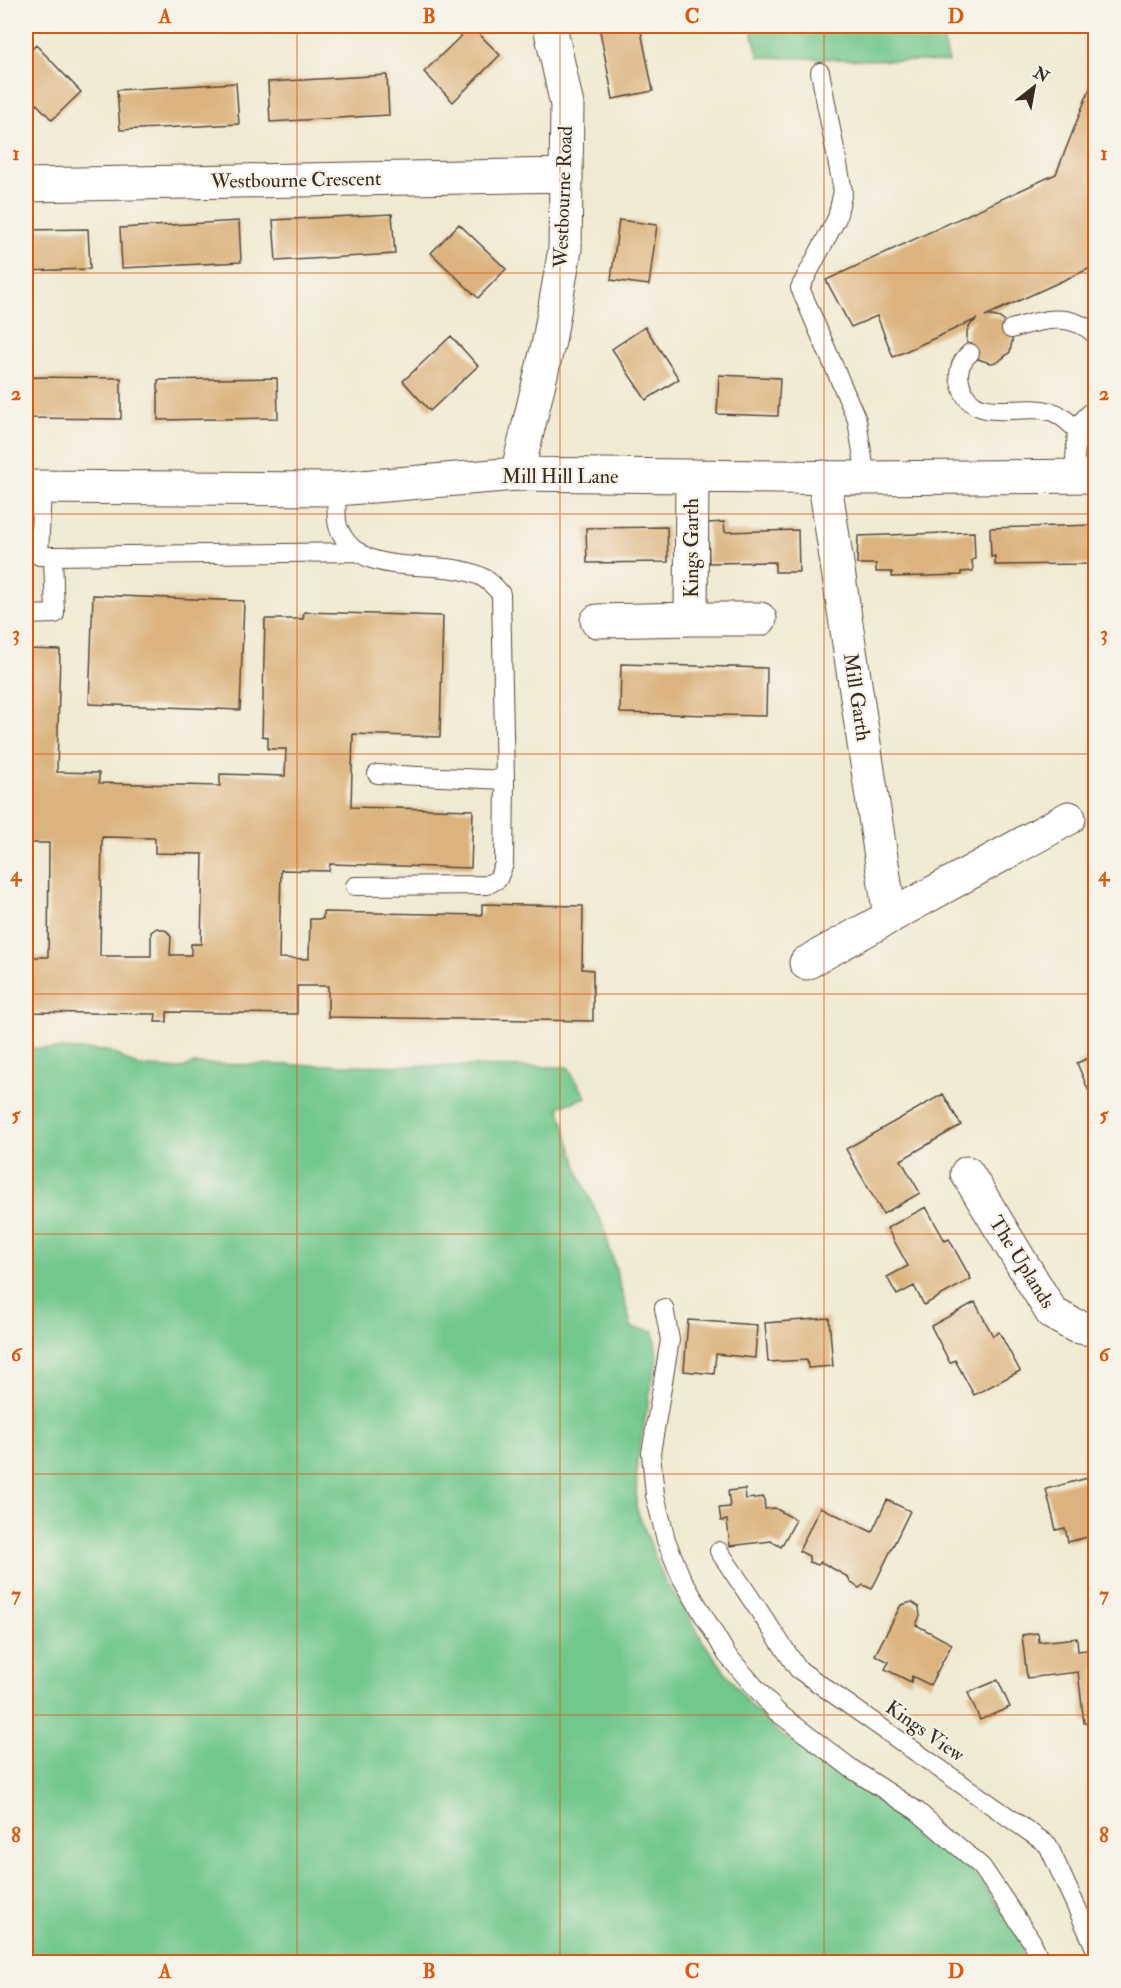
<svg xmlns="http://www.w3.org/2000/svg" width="1121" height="1988" viewBox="0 0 1121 1988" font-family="'IM FELL Double Pica',serif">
<rect width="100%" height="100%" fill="#f7f3e8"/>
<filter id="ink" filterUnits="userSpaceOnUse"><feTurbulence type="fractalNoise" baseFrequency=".0167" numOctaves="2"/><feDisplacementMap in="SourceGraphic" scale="12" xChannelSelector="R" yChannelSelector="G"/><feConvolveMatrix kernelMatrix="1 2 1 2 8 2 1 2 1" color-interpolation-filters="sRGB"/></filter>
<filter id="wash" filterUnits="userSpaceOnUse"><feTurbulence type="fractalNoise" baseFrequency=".008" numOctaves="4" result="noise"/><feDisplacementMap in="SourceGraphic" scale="24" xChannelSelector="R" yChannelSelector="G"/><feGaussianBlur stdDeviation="1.35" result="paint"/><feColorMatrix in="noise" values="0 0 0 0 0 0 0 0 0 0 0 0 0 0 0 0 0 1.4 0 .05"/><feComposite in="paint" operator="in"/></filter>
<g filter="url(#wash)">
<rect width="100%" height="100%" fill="#f0ead2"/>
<!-- green -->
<path fill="#71c78c" stroke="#567855" stroke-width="1.5" d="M750,26h190l9,36 -190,-5z
M26,1048l83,3 28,15 42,3 15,-5 374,3 18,30 -27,10 22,72 23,49 28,100 22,3 3,26 -20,103 -1,47 29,75 18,24 21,37 42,57 30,31 76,51 99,72 26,22 37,53 15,33h-1003z"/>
<g id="blocks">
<!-- building -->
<path fill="#dcb37e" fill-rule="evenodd" d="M471,26l29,29 -47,47 -29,-30z
M599,26h41l13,65 -40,8z
M36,45l45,47 -29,28 -26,-27v-38z
M387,75l2,40 -119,7 -2,-40z
M1095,75v191l-110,50h7l8,2 6,5 7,13 -3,16 -12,10 -8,1 -15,-5 -8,-12v-15l4,-7 6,-5 -84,38 -16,-41 -26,11 -25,-47 230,-106z
M236,83l3,41 -119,6 -3,-40z
M392,214l3,40 -119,7 -3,-41z
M619,220l38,5 -8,60 -38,-5z
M239,221l2,41 -119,6 -2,-40z
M459,224l47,45 -28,29 -47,-45z
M88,229l2,40 -64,2v-41z
M645,327l34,52 -33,21 -34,-51z
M451,336l27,30 -48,45 -27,-30z
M719,375l61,3 -2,38 -61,-2z
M26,377l95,1v41l-95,-1z
M277,378l1,40 -120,2v-40z
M724,522l1,10 73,-2 1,42h-24v-10l-66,1 -1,-40z
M1095,525v39l-100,1v-9l-4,1 -1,-29z
M667,527l1,35 -81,1 -1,-35z
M974,532l1,27 -3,1 1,11 -12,1v3l-69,2v-5h-16v-8h-19l1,-28z
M93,595l151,6 -4,109 -151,-6z
M304,612l139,4 -3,121 -87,-3 -2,73 122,3 -2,58 -141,-4 -1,7 -48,-1 -2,88 30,1 1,-40h13v-7l159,3v-11l101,2 -1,63 11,1v51l-265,-4v-31h-31v28l-130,-2v10h-12l1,-8 -130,-2v-55h22l1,-114h-23v-194l34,1 -3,122 42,1v10l121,3v-12l65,2 1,-27h-18v-12l-6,-1 3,-117h38zM102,837l53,1v15l48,1 -2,90h-10v11h-21l1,-18 -4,-6 -10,-3 -6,4v24h-51z
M621,664l146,4 -1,48 -146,-3z
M1095,1055v51l-18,-43z
M943,1094l18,31 -60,35 19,33 -37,21 -37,-65z
M926,1207l19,34 4,-2 22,40 -47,26 -10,-19 -17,9 -10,-18 21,-11 -21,-38z
M975,1302l18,34 6,-4 21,39 -46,24 -19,-35 -5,3 -19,-37z
M829,1318l4,48 -25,2 -1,-8 -39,2 -3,-39z
M688,1320l69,5 -2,33 -39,-4 -2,20 -30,-3z
M1095,1476v59l-27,7 -3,-14 -9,2 -10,-41z
M745,1489l1,10 18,-2 1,12 10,-1 21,12 -15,27 -10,-6 -41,5 -3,-26 -6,1 -2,-13 11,-1 -2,-16z
M887,1500l23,11 -38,78 -9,-4 -4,3 -9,-6 -2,-5 -27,-15 -3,3 -9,-3v-6l-10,-5 21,-44 52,25z
M912,1602l7,5 1,9 -4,9 36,19 -22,41 -18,-9 -1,6 -26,-13 4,-7 -14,-7 26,-50z
M1038,1633l1,9 38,-4 1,13 17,-2v73l-11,1 -6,-51 -51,6 -5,-43z
M998,1680l12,27 -30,13 -12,-27z"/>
</g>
</g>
<g filter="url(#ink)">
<use href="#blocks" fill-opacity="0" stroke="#564739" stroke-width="1.5"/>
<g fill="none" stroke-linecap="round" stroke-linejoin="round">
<!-- service casing -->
<g stroke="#564739" stroke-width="20">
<path id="service" d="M820,72l23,119 -6,27 -37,70 57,132 9,58
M1011,329c31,-9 58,-18 85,6
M970,353c-8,7 -13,17 -10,28 9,48 63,19 95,32 9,4 15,11 22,17
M1074,475l3,-45 2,-6 17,-17
M42,487l-3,69h14
M337,489c0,11 -2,26 1,37 20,57 100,30 142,50 9,4 15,11 21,18l4,186 -128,-6
M26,615l29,-1 -2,-58 306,-4
M355,886l132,-1 11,-6 6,-15 1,-84
M664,1308l6,32 -19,113 4,42 11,45 15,37 46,78 50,57 75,57 65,42 65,56 49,73 10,22
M719,1551l79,118 250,176 48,105"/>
</g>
<!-- minor casing -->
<g stroke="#564739" stroke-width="35">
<path id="minor" d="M26,185l540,-10
M517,474l32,-133 16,-92 2,-144 -17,-79
M692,476l-1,143h69
M824,477l66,440
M26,487l311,2 180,-15 349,4 230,-2
M597,621l94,-2
M806,963l263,-145
M967,1173l85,140 23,13 21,4"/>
</g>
<!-- service -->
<use href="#service" stroke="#fff" stroke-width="18"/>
<!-- minor -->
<use href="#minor" stroke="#fff" stroke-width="33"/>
</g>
</g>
<!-- grid -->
<path fill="none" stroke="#df570d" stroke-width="1.5" stroke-opacity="0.55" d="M297,26v1936M560,26v1936M824,26v1936M26,273h1070M26,514h1070M26,754h1070M26,994h1070M26,1234h1070M26,1474h1070M26,1715h1070"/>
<g text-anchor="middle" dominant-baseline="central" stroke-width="4.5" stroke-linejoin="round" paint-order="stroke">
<!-- street labels -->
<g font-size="20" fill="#3b2a1e" stroke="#f7f3e8">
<text transform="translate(296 180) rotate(-1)">Westbourne Crescent</text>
<text transform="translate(563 197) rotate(-88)">Westbourne Road</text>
<text x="560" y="476">Mill Hill Lane</text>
<text transform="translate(691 548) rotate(-90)">Kings Garth</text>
<text transform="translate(857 697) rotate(81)">Mill Garth</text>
<text transform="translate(1022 1262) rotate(58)">The Uplands</text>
<text transform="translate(925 1731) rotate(35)">Kings View</text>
</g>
</g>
<!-- margin -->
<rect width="1121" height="1988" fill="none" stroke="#f7f3e8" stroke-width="66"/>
<!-- north arrow -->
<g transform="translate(1034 87) rotate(31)" stroke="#f7f3e8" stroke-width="4.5" paint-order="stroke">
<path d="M0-4.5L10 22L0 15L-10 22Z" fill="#3b2a1e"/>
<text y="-9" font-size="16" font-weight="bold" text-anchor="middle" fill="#3b2a1e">N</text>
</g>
<rect x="33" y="33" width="1055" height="1922" fill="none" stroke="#df570d" stroke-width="2"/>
<g font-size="20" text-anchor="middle" font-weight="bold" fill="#df570d">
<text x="165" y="23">A</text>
<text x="429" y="23">B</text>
<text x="692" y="23">C</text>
<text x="956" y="23">D</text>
<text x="16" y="160">1</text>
<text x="1104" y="160">1</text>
<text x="16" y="400">2</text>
<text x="1104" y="400">2</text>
<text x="16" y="640">3</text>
<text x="1104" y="640">3</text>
<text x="16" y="881">4</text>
<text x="1104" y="881">4</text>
<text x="16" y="1121">5</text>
<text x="1104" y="1121">5</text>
<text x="16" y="1361">6</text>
<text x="1104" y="1361">6</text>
<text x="16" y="1601">7</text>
<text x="1104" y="1601">7</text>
<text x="16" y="1842">8</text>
<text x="1104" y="1842">8</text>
<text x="165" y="1978">A</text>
<text x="429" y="1978">B</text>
<text x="692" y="1978">C</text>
<text x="956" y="1978">D</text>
</g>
</svg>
